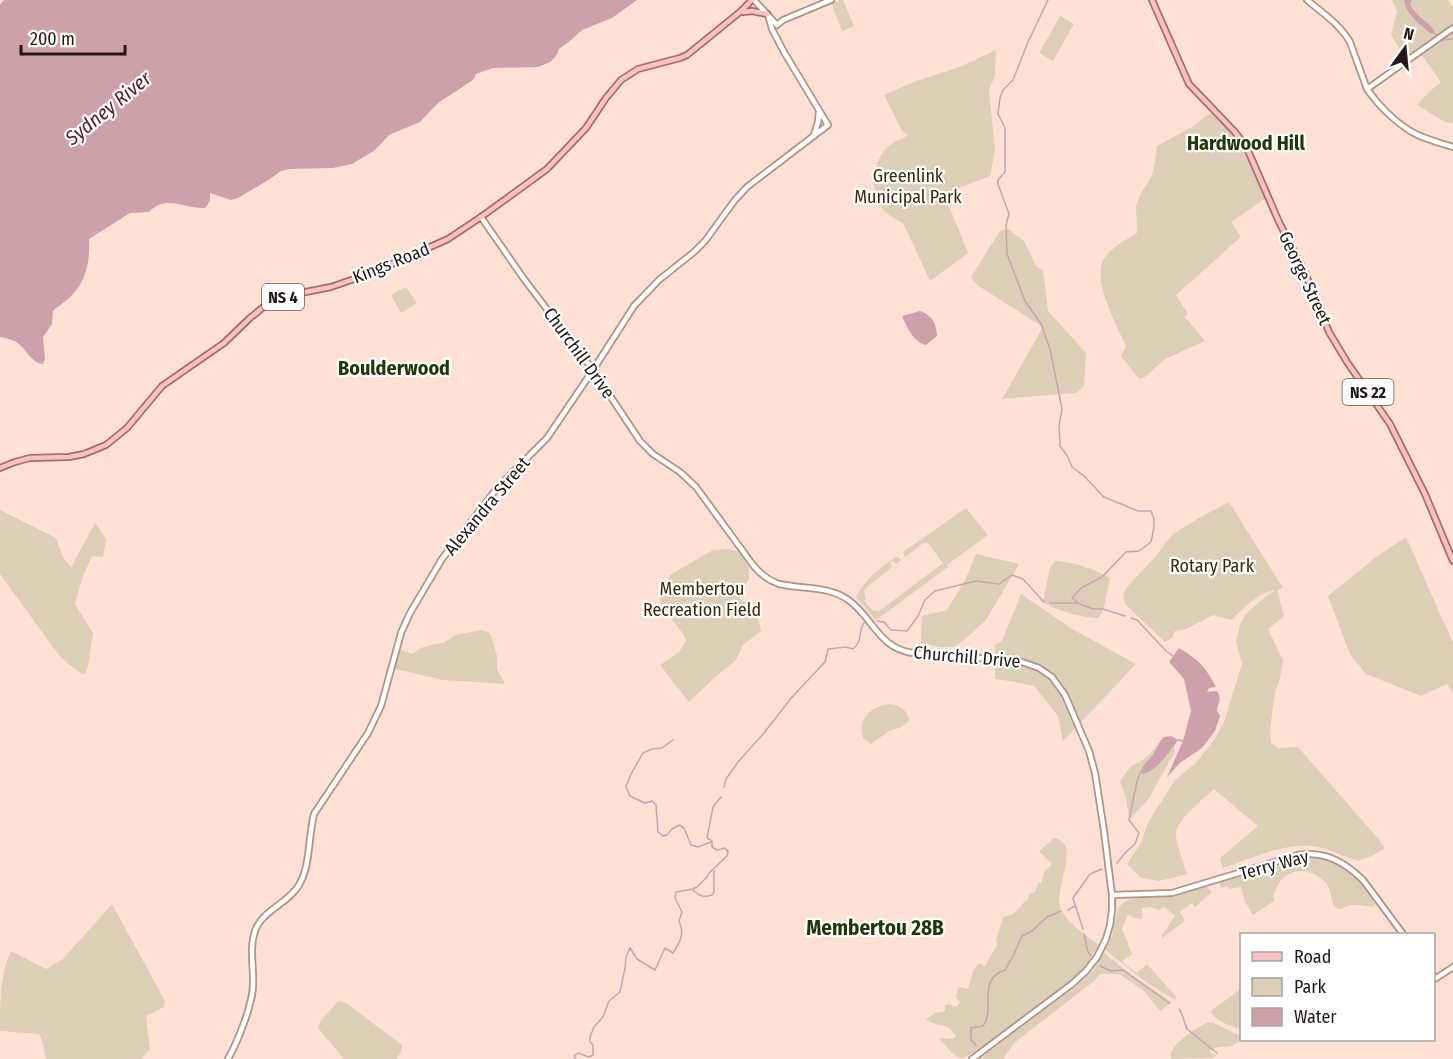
<svg xmlns="http://www.w3.org/2000/svg" width="1453" height="1059" viewBox="0 0 1453 1059" font-family="'Fira Sans Condensed',sans-serif">
<rect width="100%" height="100%" fill="#fee0d5"/>
<!-- green -->
<path fill="#ddceb8" d="M840,0h3l11,26 -12,5 -11,-28z
M1392,0h56l5,7v117l-10,-3 -26,-16 13,-14 11,-9 -22,-31 -13,8 -15,-24 6,-24z
M1060,16l14,8 -21,37 -14,-8z
M996,50l-1,25 -6,16 6,59 -5,26 -39,15 -4,10 21,52 -38,28 -27,-58c-9,-4 -21,-12 -25,-21 -8,-18 -4,-45 12,-57 5,-4 12,-6 17,-9l-6,-7 -17,-34 32,-14 41,-13z
M1213,112l27,30 26,56 -35,24 10,15 -65,58 12,19 -3,3 20,24 -40,18 -20,18 -6,2 -18,-23 5,-10c-9,-20 -35,-67 -22,-87 8,-12 21,-19 33,-26l-1,-27 4,-11 11,-18 3,-10 3,-21 37,-20 12,-10z
M1008,229l16,12 12,25 7,5 5,40 38,42 -2,33 -8,7 -74,6 41,-72 -66,-42 -6,-8 29,-46z
M406,287l11,16 -16,10 -10,-18z
M1229,502l54,86 -6,2 7,26 -16,13 15,31 -3,18 -5,15 -5,36 1,14 7,5 20,-1 77,88 10,13 -11,7 -16,6c-14,-4 -30,-13 -44,-15 -28,-4 -64,13 -91,22l-3,-10 38,-32 -44,-37c-10,9 -36,30 -38,43 -1,9 8,32 11,42l-28,7 -18,-3 -14,-14 14,-21 7,-20 27,-43 21,-17 20,-26 8,-15 18,-58 -6,-22 4,-17 6,-11 19,-17 11,-7c-18,2 -32,18 -45,30l-18,-5 -27,14 -11,2 -3,7 -7,4 -40,-38 -2,-10 5,-8 27,-29 17,-22 27,-17z
M966,508l22,27 -41,30 1,2 -72,53 -20,-23c9,-18 24,-29 40,-40h2l3,3 -5,4 -3,-3 -3,2 2,4 -25,20c-4,4 -3,6 -1,11l-2,3 9,10 3,-1 2,2 65,-49 -16,-21 -5,2 -17,13 -2,-5z
M0,510l56,28 7,20 8,9 24,-44 11,16 -3,18 -11,-1 -9,20 -8,28 18,29 -5,34 -3,7h-3l-21,-16 -61,-84z
M1406,537l47,106v50l-6,-9 -26,12 -55,-22 -16,-20 -22,-58 47,-38z
M727,549l10,2 6,6 6,11v11l-12,17 20,16 4,19 -18,14 -7,15 -23,19 -24,23 -29,-37 19,-13 7,-11 -2,-6 -19,-24 -5,-10 2,-12 8,-14 43,-25z
M976,554l43,10 -33,56 -24,22 -8,5h-14l-19,-4 1,-27 25,-6 18,-30z
M1055,561c16,0 42,9 55,17l-7,33 -5,7c-15,0 -43,-8 -55,-16l7,-34z
M1021,594l51,35 64,35 -73,77 -5,-25 -24,-30 -24,-5 -15,-2v-34l7,-4z
M482,630l8,3 7,23v13l8,15 -62,-4 -51,-12 5,-20 15,6 9,-6 13,-4 10,-1 11,-8z
M890,704c9,1 19,7 19,17l-7,6 -13,4 -18,13 -8,-6c-6,-20 8,-31 27,-34z
M1161,740l-8,15 -10,11 -3,7 13,-4 21,-22 1,4 -24,44 -6,8 -16,17 -3,-23 -6,-16 11,-15 9,-4 10,-8z
M1054,838c29,5 -2,52 7,72 7,13 26,26 38,35l-16,25 -11,10 -73,55 -33,22 -7,1 -8,-6 -12,-14 14,1 3,-3c-8,-15 -19,-8 -30,-17l9,-6 8,-1 2,-2v-5l4,-1 4,2h4l3,-4 -4,-5 2,-10 10,2 5,-18 6,-8 6,3 12,-21 -1,-5 7,-23 11,-3 11,-13 3,-1 1,-6 6,-2 3,-9h3l3,-10 8,-9 -13,-13z
M1307,857c26,-1 44,12 58,32 4,6 9,11 10,17 -7,2 -15,-2 -23,-1 -4,0 -9,4 -13,4 -8,-1 -7,-15 -10,-21 -2,-5 -8,-10 -13,-13 -15,-8 -32,-4 -39,12 -3,6 -4,8 -3,14l-21,14 -8,-13 -4,-15 -12,2 -2,-3 -6,2 -1,-5 5,-4z
M1202,886l5,1 5,5 -17,15 -3,-4 -12,9 5,9 -23,17v-3l13,-19 -11,-9 -5,3 -8,-3 -9,1v11l-8,-1 -6,-3 -6,14 10,25 -10,8 15,11 10,-9 30,34 -2,2 -29,-18 -41,-32 7,-14 6,-28 6,-6 7,-3 37,-3z
M112,904l53,97 -1,6 -18,9 4,33 -9,10h-95l-4,-18 -3,-7 -39,-3c0,-26 0,-58 11,-80l35,18 17,-10z
M1104,953l32,25 36,24 -12,9 -16,-20 -25,-17h-19l-6,7 -80,62 -11,16h-24l100,-75 15,-15z
M1241,989v40c-10,-2 -24,-8 -30,-16l1,-3z
M338,1001l8,2 56,42 -1,6 -4,8h-53l-26,-31 2,-6z
M1208,1022l6,1 26,13 1,3c-13,13 -18,4 -31,11v3l6,2 -4,3 -41,1c0,-4 -1,-6 2,-10 5,-9 25,-22 35,-27z"/>
<!-- water -->
<path fill="#cea0ab" d="M4,0h633l-25,18 -30,12 -11,10 -12,9 -3,7 -6,6 -12,5 -45,1 -17,6 -3,6 -35,23 -18,19 -31,13 -14,15 -23,14 -19,4 -43,1 -9,2 -11,8 -32,19 -7,2 -21,-7v8l-5,7c-21,1 -39,-14 -56,4l-19,1 -41,26c1,21 -2,41 -17,56 -5,6 -13,10 -19,16l-1,13 -9,13 2,22 -2,5c-11,-1 -16,-13 -24,-20 -5,-4 -12,-6 -19,-7v-332z
M1404,0h8l-2,4c4,11 18,17 25,27l-4,3c-10,-9 -25,-19 -27,-34z
M920,311c11,3 17,13 17,25l-11,9c-13,-3 -19,-18 -24,-29z
M1179,648c20,12 26,18 37,39l-7,1 -2,4 10,-1c6,10 0,12 0,20l3,5 -5,15 -13,17 -22,15 -13,14 16,-36 8,-30 -7,-32 -15,-17z
M1171,736l7,4c-5,8 -23,32 -33,33 -1,1 -3,0 -5,0l3,-7 10,-11 8,-15 3,-3z"/>
<g fill="none" stroke-linecap="round" stroke-linejoin="round">
<!-- stream -->
<path stroke="#cea0ab" stroke-width="1.5" d="M1048,0l-20,42 -15,38 -10,10 -3,8 -2,16 7,14v44l-7,8v4l11,30 -3,11 1,29 18,47 16,23 9,25 12,60 -3,17 1,20 8,11 4,10 12,9 20,21 34,14h13c6,11 2,19 0,31l-12,9 -13,1 -24,25 -21,11 -9,10 8,6 13,5h10l22,7
M1433,32l8,8 12,-1
M1050,603h29
M1131,618l6,2 29,31 7,5
M877,621l7,1 7,8 16,1 11,-15 7,-16 10,-9 41,-10 23,3 13,-9 11,4 21,23
M673,740l-11,8 -10,1 -9,4c-6,11 -14,22 -17,34l4,9 15,7 7,-2 4,4 2,27 5,4 4,-1 5,-6 7,-4 5,3 7,17 7,2 13,-5
M1178,740l5,1
M724,787l2,-8 12,-17 26,-29 28,-36 33,-35 3,-13 18,-2 7,2c11,-9 4,-17 11,-26
M1117,863l9,-11 9,-8 4,-11 -10,-13c4,-15 5,-33 11,-47
M693,890c7,6 10,8 19,5l2,-3v-21
M1068,910l7,-4
M1083,929l-10,-31 17,-24 12,-5
M1084,934l4,18 3,4
M1100,966l11,5 12,-1 46,33
M1179,1009l2,3 6,17 30,24
M976,1045l-5,-5v-12l12,-2c13,-18 -7,-46 22,-56l9,-16 8,-18 10,-5 15,-14 14,-6
M576,1059l-2,-3 4,-3 11,4 4,-2v-10l-3,-3v-5l4,-10 9,-10 6,-16 11,-9 5,-24 1,-11 4,-9 7,11 18,11 10,-22 8,5c7,-11 12,-19 6,-32l3,-9 -7,-14 1,-6 17,-3 4,-2 10,-10 2,-4 18,-17 1,-4 -3,-4 -8,2 -5,-3v-6l-5,-3 6,-31 8,-10"/>
<!-- secondary casing -->
<g stroke="#af938a" stroke-width="8">
<path id="secondary" d="M754,0l23,25
M1307,0c16,13 33,25 43,42l17,47c11,16 28,33 45,43 12,7 28,11 41,15
M777,25l6,-5 48,-20
M1367,89l86,-61
M814,135l4,-13 1,-11
M481,217l43,62 69,91 47,71 13,13 27,18 16,15 57,78c7,9 15,15 26,19 22,5 49,2 68,15 26,17 30,49 66,54l106,8 20,7 13,9 13,18 24,56 6,22 9,58 8,64v15l-2,15 -4,14 -9,18 -11,14 -14,13 -100,75
M1112,895l60,-2 126,-38c26,-5 47,7 65,25l40,54
M1434,976l1,3 18,-12
M228,1059c10,-18 24,-53 25,-73 1,-19 -4,-38 2,-55 7,-21 33,-27 44,-46 12,-21 9,-48 15,-71l54,-81 13,-27 20,-73 9,-20 32,-54 56,-72 49,-49 46,-68 41,-64 25,-26 35,-28 11,-11 30,-41 12,-13 81,-62 -44,-73 -12,-23 -4,-14"/>
</g>
<!-- primary casing -->
<g stroke="#aa6c6a" stroke-width="8">
<path id="primary" d="M1152,0l37,84 45,47 12,15 33,76 26,51 24,59 18,30 43,62 35,70 28,67
M743,12l9,-1 15,3
M0,468l15,-6 15,-4 39,-1 15,-3 22,-9 21,-17 35,-42 62,-43 26,-25 22,-18 18,-5 41,-8 43,-15 74,-33 33,-22 66,-48 39,-41 20,-30 15,-18 17,-11 42,-11 7,-3 53,-43 12,-12"/>
</g>
<!-- secondary -->
<use href="#secondary" stroke="#fff" stroke-width="4.5"/>
<!-- primary -->
<use href="#primary" stroke="#f7c2c1" stroke-width="4.5"/>
</g>
<g text-anchor="middle" dominant-baseline="central" stroke-width="4.5" stroke-linejoin="round" paint-order="stroke">
<!-- shield labels -->
<g fill="#fff" stroke="#655d5b" stroke-width="1.5">
<rect x="262" y="284" width="42" height="26" rx="4.5"/>
<rect x="1342.5" y="379" width="51" height="26" rx="4.5"/>
</g>
<g font-size="16" font-weight="bold" fill="#231815">
<text x="283" y="297">NS 4</text>
<text x="1368" y="392">NS 22</text>
</g>
<!-- park labels -->
<g font-size="18" fill="#3b290a" stroke="#fff">
<text x="908" y="176">Greenlink<tspan x="908" dy="21">Municipal Park</tspan></text>
<text x="1212" y="566">Rotary Park</text>
<text x="702" y="589">Membertou<tspan x="702" dy="21">Recreation Field</tspan></text>
</g>
<!-- street labels -->
<g font-size="18" fill="#231815" stroke="#fff">
<text transform="translate(391 263) rotate(-22)">Kings Road</text>
<text transform="translate(1305 278) rotate(65)">George Street</text>
<text transform="translate(579 353) rotate(54)">Churchill Drive</text>
<text transform="translate(487 506) rotate(-50)">Alexandra Street</text>
<text transform="translate(967 657) rotate(5)">Churchill Drive</text>
<text transform="translate(1274 865) rotate(-15)">Terry Way</text>
</g>
<!-- water labels -->
<g font-size="20" font-style="italic" fill="#531b2e" stroke="#fff">
<text transform="translate(108 108) rotate(-39)">Sydney River</text>
</g>
<!-- neighbourhood labels -->
<g font-size="20" font-weight="bold" fill="#1e3807" stroke="#fff">
<text x="1246" y="143">Hardwood Hill</text>
<text x="394" y="368">Boulderwood</text>
</g>
<!-- quarter labels -->
<g font-size="21" font-weight="bold" fill="#1e3807" stroke="#fff">
<text x="875" y="928">Membertou 28B</text>
</g>
</g>
<!-- legend -->
<rect x="1240" y="933" width="195" height="108" fill="#ffffff" stroke="#a7a3a1" stroke-width="1.5"/>
<rect x="1252" y="952" width="30" height="9" fill="#f7c2c1" stroke="#a7a3a1" stroke-width="1.5"/>
<text x="1294" y="963" font-size="18" fill="#231815">Road</text>
<rect x="1252" y="978" width="30" height="18" fill="#ddceb8" stroke="#a7a3a1" stroke-width="1.5"/>
<text x="1294" y="993" font-size="18" fill="#231815">Park</text>
<rect x="1252" y="1008" width="30" height="18" fill="#cea0ab" stroke="#a7a3a1" stroke-width="1.5"/>
<text x="1294" y="1023" font-size="18" fill="#231815">Water</text>
<!-- north arrow -->
<g transform="translate(1405 48) rotate(15)" stroke="#ffffff" stroke-width="4.5" paint-order="stroke">
<path d="M0-4.5L10 22L0 15L-10 22Z" fill="#231815"/>
<text y="-9" font-size="16" font-weight="bold" text-anchor="middle" fill="#231815">N</text>
</g>
<!-- scale -->
<path d="M21 45v9h104v-9" fill="none" stroke="#231815" stroke-width="3"/>
<text x="30" y="45" font-size="18" fill="#231815" stroke="#ffffff" stroke-width="4.5" paint-order="stroke">200 m</text>
</svg>
